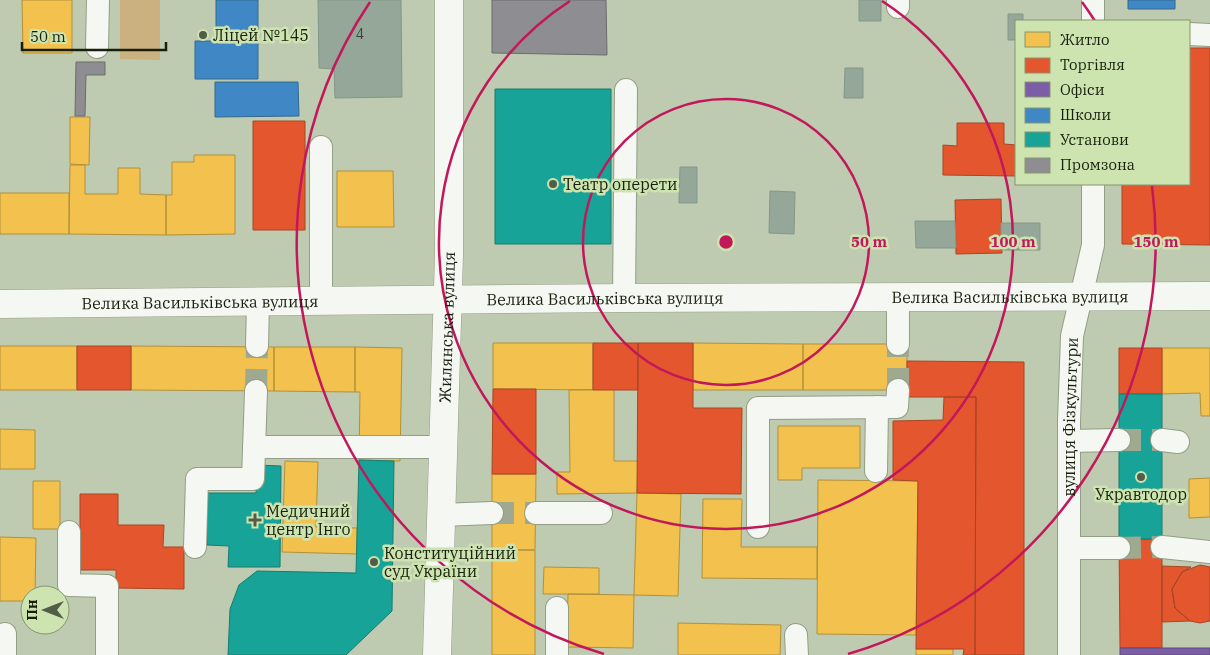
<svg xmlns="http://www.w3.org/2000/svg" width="1210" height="655" viewBox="0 0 1210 655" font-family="'IBM Plex Serif',serif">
<rect width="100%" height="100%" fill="#bfcbb0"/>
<!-- green -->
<path fill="#cbb080" d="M120,0h40v60l-40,-1z"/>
<!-- homes -->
<path fill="#f2c14e" stroke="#b1913a" d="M22,0h50v53h-49z
M70,117h20l-1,48 -19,-1z
M194,155h41v79l-69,1v-40h6v-33h22z
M70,165h15v29h33v-26h22v26l26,1v40l-97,-1z
M337,171h56l1,56h-57z
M0,193h69v41h-69z
M493,343h100v47l-100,-1z
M693,343l110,1v46h-110z
M803,344h104v46h-104z
M0,346h77v44h-77z
M131,346l143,1v44l-143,-1z
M274,347h81v45l-81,-1z
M355,347l47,1 -2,113 -41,-1 1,-68h-5z
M1162,348h48v68h-9l-1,-23 -38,1z
M614,389v72h24l-1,32 -80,1v-22h13l-1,-82z
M778,426h82v42h-58v12h-24z
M0,429l35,1v39h-35z
M285,461l33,1 -2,65 41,1v26l-75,-2z
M492,474h44l-1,76h-43z
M1210,478v39l-21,1v-39z
M818,480l100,1 -2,154 -99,-1z
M33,481h27v48h-27z
M637,493l44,1 -3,102 -44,-1z
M703,499h39l-1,48h76v32l-115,-1z
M0,537l36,1 -1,57h-5v6h-30z
M492,550h43v105h-43z
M544,567l55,1v26h-56z
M568,594l66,1 -1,53 -66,-1z
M678,623l103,2 -1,30h-102z
M916,649h37v6h-37z"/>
<!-- shops -->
<path fill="#e4572e" stroke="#a74624" d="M1189,48h21v197l-88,-1v-60h67z
M253,121h52v109h-52z
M957,123h47v21l12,1v31l-73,-1v-30l14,1z
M1001,199l1,54 -46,1 -1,-54z
M593,343h45v47h-45z
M638,343h55v65h49l-1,86 -104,-1z
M77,346h54v44h-54z
M1119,348h43v46h-43z
M907,361l117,1v293h-49l1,-258h-69z
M493,389h43v85h-44z
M944,397h32l-1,258h-12l1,-6h-48l2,-168 -25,-1v-59l50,-1z
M80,494h38v31h46l-1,22h21v42l-68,-1v-18h-36z
M1119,539h43v109h-42z
M1200,565l10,2v54l-10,2 -10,-2 -15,-13 -3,-19 10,-17z
M1162,566l29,1 -9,5 -10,17 3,19 15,13 -28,1z"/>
<!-- offices -->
<path fill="#7b5ea7" stroke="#5d4b79" d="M1120,648h90v7h-90z"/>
<!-- schools -->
<path fill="#3f88c5" stroke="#33698e" d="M216,0h42v79h-63v-38h21z
M1128,0h47v9h-47z
M215,82h83l1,34 -84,1z"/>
<!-- public -->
<path fill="#17a398" stroke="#177c6e" d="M495,89h116v155h-116z
M1119,394h43v145h-43z
M359,460l35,1 -2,150 -46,44h-118l2,-46 9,-24 18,-14 99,2z
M257,465l24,1 -1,101h-52l1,-21 -22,-1 1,-52h48z"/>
<!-- industry -->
<path fill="#8d8d92" stroke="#6a6c6a" d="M492,0h114l1,55 -115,-2z
M76,62h29v13h-19l-1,41h-10z"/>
<!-- building -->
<path fill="#94a799" stroke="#839789" d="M318,0h83l1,97 -67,1 -1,-29 -15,-1z
M859,0h22v21h-22z
M1008,14h15v7h-7v19h-8z
M845,68h18v30h-19z
M680,167h17v36h-18z
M770,191l25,1 -1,42 -25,-1z
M915,221h40l1,27h-40z
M1001,223h39v27h-39z"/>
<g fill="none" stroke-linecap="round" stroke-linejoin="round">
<!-- minor-tunnel -->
<path stroke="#9ea98f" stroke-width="22" stroke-dasharray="22 11" stroke-linecap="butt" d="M898,390v-46
M256,391l1,-45
M1119,440h43
M492,513h44
M1119,548l43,-1"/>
<!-- minor casing -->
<g stroke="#949d87" stroke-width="24">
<g id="minor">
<path d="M898,0v7"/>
<path d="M1093,0v21"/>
<path d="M1189,34l21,1"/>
<path d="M97,47l1,-47"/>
<path d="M321,147v153"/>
<path d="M898,297v47"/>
<path d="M624,298l2,-208"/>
<path d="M257,346l1,-45"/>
<path d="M1162,440l16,2"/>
<path d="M1069,441l50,-1"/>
<path d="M254,447h150"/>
<path d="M400,447h43"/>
<path d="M876,471l1,-64"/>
<path d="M536,513h65"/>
<path d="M441,515l51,-2"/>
<path d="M758,527v-119l139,-1 1,-17"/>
<path d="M69,532v53l38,1v69"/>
<path d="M195,547l2,-68h56l3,-88"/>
<path d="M1162,547l48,5"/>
<path d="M1069,548h50"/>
<path d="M557,608v47"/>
<path d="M5,634v21"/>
<path d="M796,635l1,20"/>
<path id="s1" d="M1069,655v-234l3,-85 21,-91v-61"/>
</g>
</g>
<!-- major casing -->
<g stroke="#949d87" stroke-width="29">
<g id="major">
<path id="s2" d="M0,304l624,-6 586,-2"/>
<path id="s3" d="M437,655l12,-400v-255"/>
</g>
</g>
<!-- minor -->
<use href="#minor" stroke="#f5f7f3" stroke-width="22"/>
<!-- major -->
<use href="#major" stroke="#f5f7f3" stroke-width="28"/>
</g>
<!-- distance rings -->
<g fill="none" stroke="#c2185b" stroke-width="2.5">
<circle cx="726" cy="242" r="143"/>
<path d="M882 1A287 287 0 1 1 570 1"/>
<path d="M604 654A430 430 0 0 1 370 2M1082 2A430 430 0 0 1 1095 21M1152 186A430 430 0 0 1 848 654"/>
</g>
<!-- markers -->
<g fill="#525c46" stroke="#cde4b1" stroke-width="2">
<circle cx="203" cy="35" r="5"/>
<circle cx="553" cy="184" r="5"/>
<circle cx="1141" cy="477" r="5"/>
<path d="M252.5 512.5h5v5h5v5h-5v5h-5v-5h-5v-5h5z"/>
<circle cx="374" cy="562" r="5"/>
</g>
<g text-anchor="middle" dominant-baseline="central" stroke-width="5" stroke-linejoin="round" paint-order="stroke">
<!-- number labels -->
<g font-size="14" fill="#374230">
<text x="360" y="34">4</text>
</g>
<!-- poi labels -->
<g font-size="16" fill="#18200d" stroke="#cde4b1" text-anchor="start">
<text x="213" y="35">Ліцей №145</text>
<text x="563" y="184">Театр оперети</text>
<text x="1141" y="494" text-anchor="middle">Укравтодор</text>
<text x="266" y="511">Медичний<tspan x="266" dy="18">центр Інго</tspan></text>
<text x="384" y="553">Конституційний<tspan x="384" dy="18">суд України</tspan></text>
</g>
<!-- street labels -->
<g font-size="16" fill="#18200d" stroke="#cde4b1">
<text stroke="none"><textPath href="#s2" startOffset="1010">Велика Васильківська вулиця</textPath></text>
<text stroke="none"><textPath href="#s2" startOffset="605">Велика Васильківська вулиця</textPath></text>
<text stroke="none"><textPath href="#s2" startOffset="200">Велика Васильківська вулиця</textPath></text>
<text stroke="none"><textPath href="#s3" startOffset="328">Жилянська вулиця</textPath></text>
<text stroke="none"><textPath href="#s1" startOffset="238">вулиця Фізкультури</textPath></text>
</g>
</g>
<circle cx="726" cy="242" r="8" fill="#c2185b" stroke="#cde4b1" stroke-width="2.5"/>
<g font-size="15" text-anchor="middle" font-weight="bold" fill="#c2185b" stroke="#cde4b1" stroke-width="5" stroke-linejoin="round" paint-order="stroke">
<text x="869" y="247">50 m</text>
<text x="1013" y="247">100 m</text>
<text x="1156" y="247">150 m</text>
</g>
<!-- legend -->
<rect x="1015" y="20" width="175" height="165" fill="#cde4b1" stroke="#85966f"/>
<rect x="1025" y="32" width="25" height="15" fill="#f2c14e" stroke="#85966f"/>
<text x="1060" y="45" font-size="15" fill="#18200d">Житло</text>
<rect x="1025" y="58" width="25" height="15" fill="#e4572e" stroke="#85966f"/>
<text x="1060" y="70" font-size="15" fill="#18200d">Торгівля</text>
<rect x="1025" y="82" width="25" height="15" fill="#7b5ea7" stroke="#85966f"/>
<text x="1060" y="95" font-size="15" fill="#18200d">Офіси</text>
<rect x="1025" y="108" width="25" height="15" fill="#3f88c5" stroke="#85966f"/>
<text x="1060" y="120" font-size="15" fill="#18200d">Школи</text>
<rect x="1025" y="132" width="25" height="15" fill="#17a398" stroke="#85966f"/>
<text x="1060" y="145" font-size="15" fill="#18200d">Установи</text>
<rect x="1025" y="158" width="25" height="15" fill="#8d8d92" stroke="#85966f"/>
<text x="1060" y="170" font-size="15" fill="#18200d">Промзона</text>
<!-- north arrow -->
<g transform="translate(45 610) rotate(270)"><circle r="24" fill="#cde4b1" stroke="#85966f"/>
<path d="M0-4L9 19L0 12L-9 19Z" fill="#525c46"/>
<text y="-8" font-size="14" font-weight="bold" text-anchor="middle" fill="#18200d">Пн</text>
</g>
<!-- scale -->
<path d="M22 42v8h144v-8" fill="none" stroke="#18200d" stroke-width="2.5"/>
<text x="30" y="42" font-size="15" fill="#18200d" stroke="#cde4b1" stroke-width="4" paint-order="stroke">50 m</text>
</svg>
